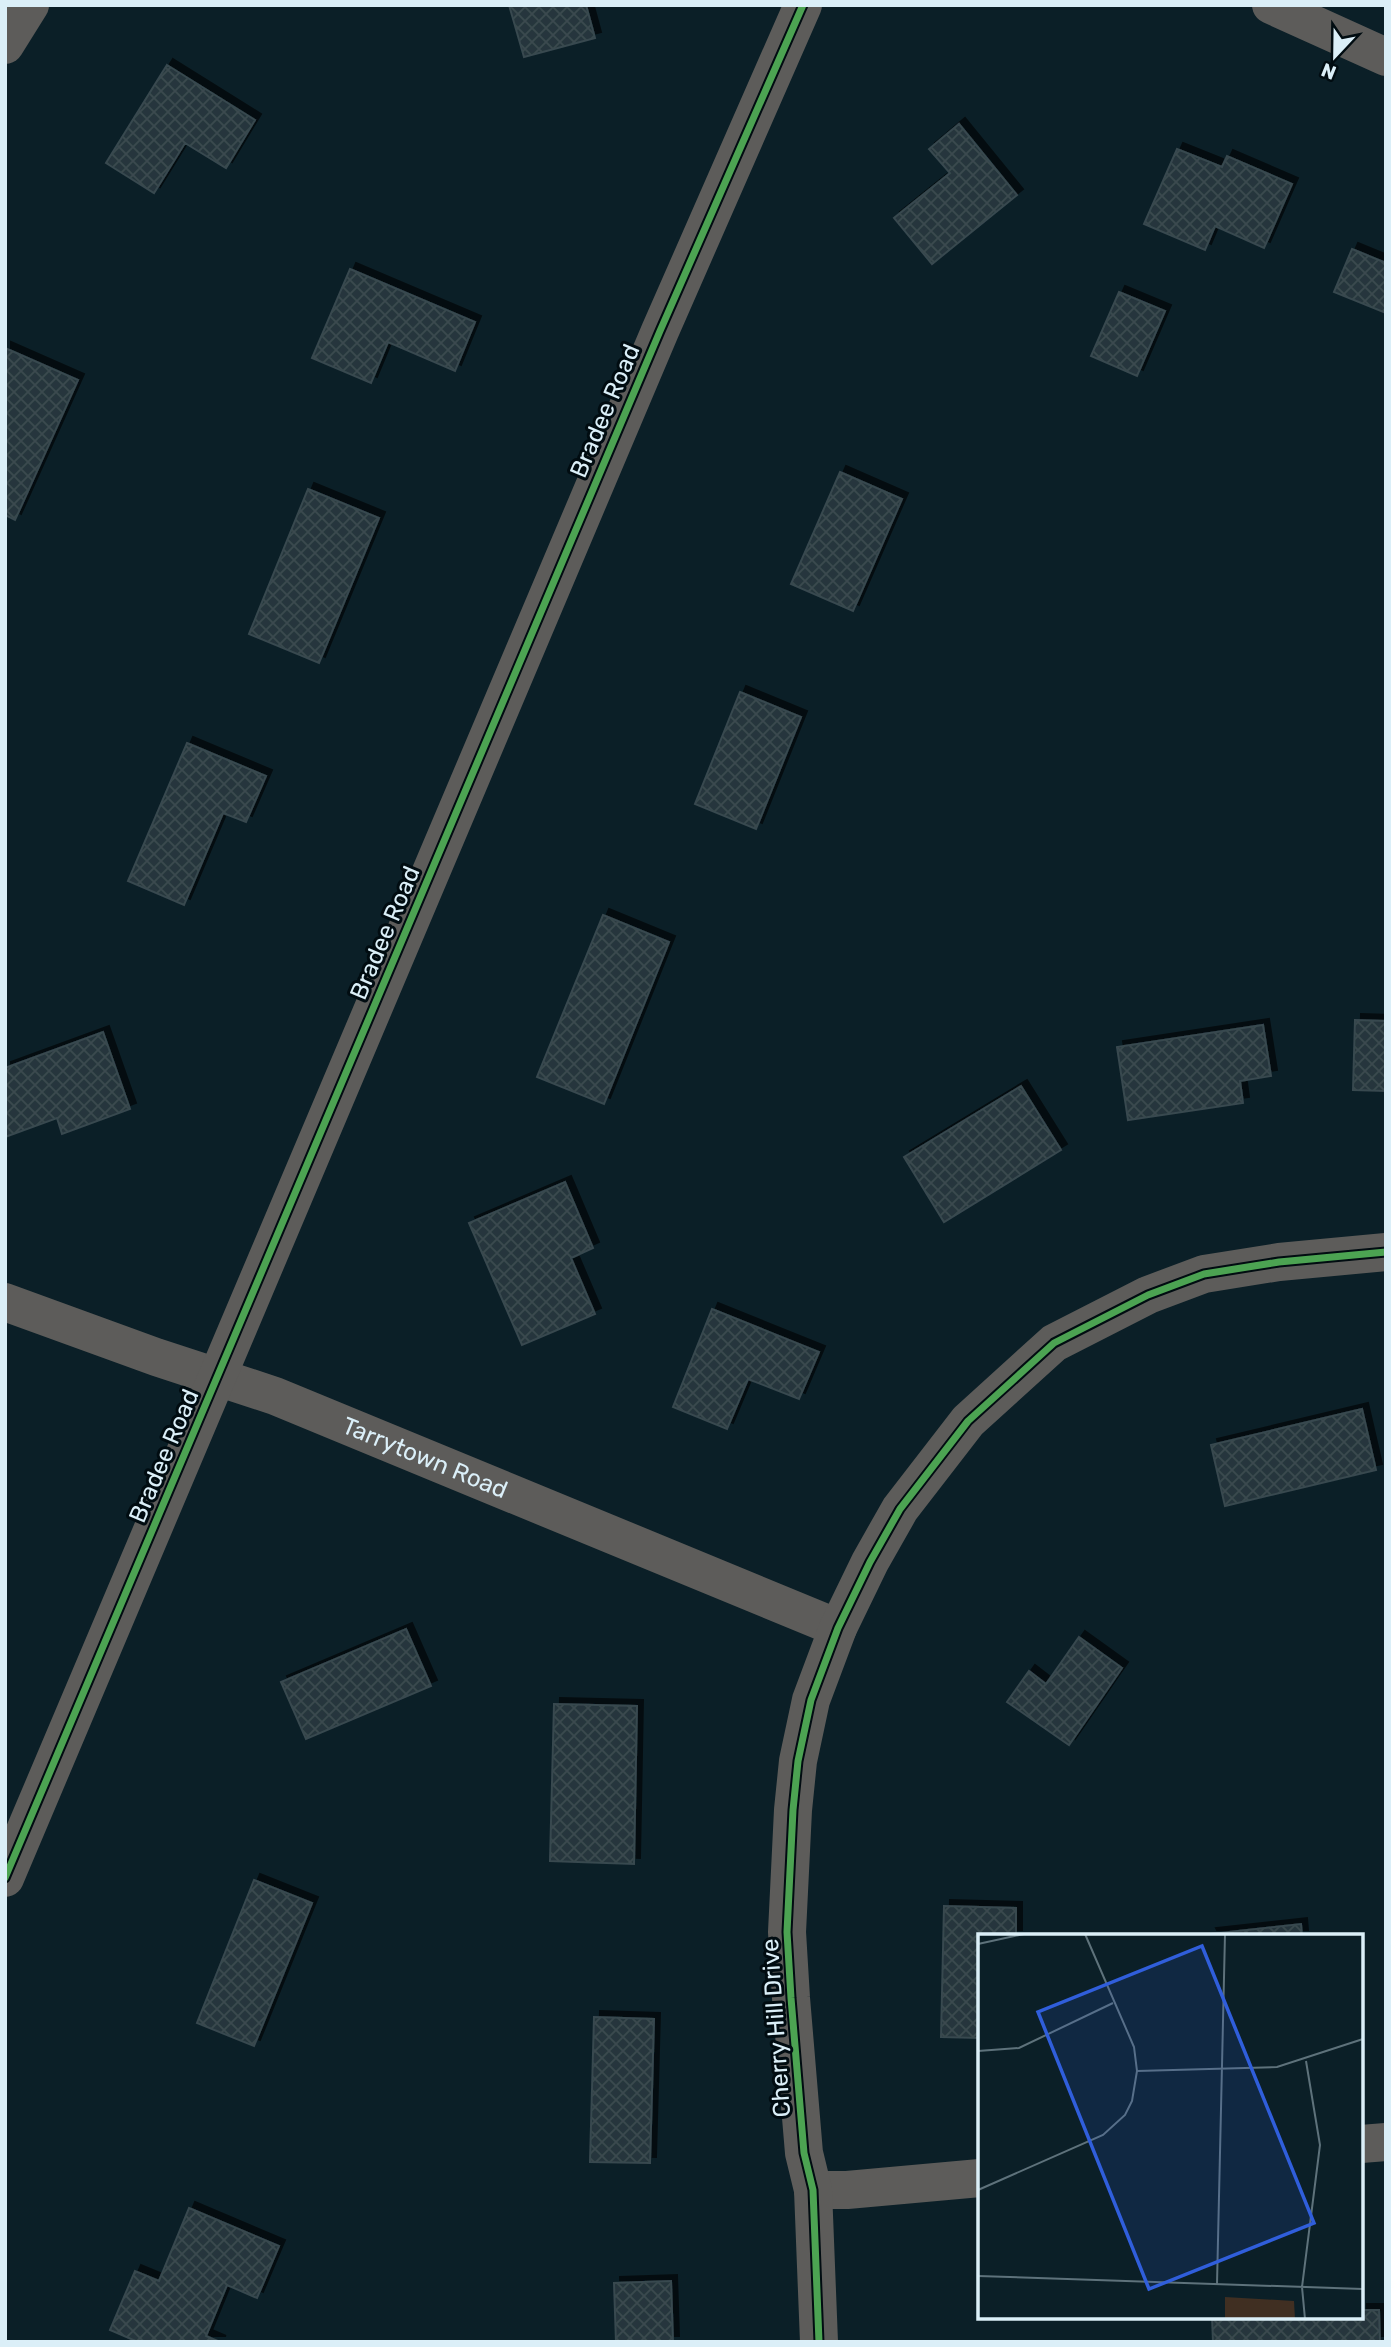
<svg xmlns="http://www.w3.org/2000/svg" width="1391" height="2347" viewBox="0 0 1391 2347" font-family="Rubik,sans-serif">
<defs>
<pattern id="building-cross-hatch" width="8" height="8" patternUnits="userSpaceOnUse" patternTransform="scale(1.75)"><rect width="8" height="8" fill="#26363c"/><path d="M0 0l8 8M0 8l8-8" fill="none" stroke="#3b4a4f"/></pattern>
<filter id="shadow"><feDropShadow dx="6" dy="-6" stdDeviation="0" flood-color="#0009"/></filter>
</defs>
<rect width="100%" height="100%" fill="#0b1f27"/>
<!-- building -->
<path fill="url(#building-cross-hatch)" stroke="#38484f" stroke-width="2" filter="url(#shadow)" d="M509,5h77l9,33 -71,19z
M167,65l88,55 -29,48 -41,-25 -31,50 -48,-30z
M959,124l58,71 -85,69 -38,-46 56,-45 -21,-24z
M1177,149l45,18 5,-11 65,28 -28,64 -49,-22 -10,24 -61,-26z
M1352,249l34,14v50l-52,-21z
M350,269l125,53 -20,49 -67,-29 -17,41 -59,-25z
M1119,292l46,19 -28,65 -46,-20z
M5,348l73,32 -63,140 -10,-5z
M840,472l62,27 -49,112 -62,-27z
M308,489l71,29 -60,145 -70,-29z
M740,692l61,25 -45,112 -61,-25z
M187,743l79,33 -20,46 -23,-9 -39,92 -56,-24z
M603,915l66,27 -65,162 -67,-27z
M1355,1020l31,1v70l-33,-1z
M1263,1025l8,51 -31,5 3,22 -115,17 -11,-73z
M103,1032l27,77 -68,25 -5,-16 -52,19v-69z
M1021,1086l40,64 -117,72 -40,-65z
M565,1182l28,66 -22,10 24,56 -73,31 -53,-122z
M712,1309l107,43 -20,47 -51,-20 -21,50 -54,-22z
M1362,1409l14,61 -151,36 -14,-61z
M406,1629l25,57 -125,53 -25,-57z
M1079,1637l43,31 -53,77 -62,-43 22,-31 17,13z
M554,1704l83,2 -3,158 -84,-3z
M254,1880l58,23 -58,143 -57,-23z
M944,1906l72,2v28h-36v102l-39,-1z
M1301,1924l1,12h-91l-1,-2z
M594,2017l60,2 -4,144 -60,-1z
M189,2208l90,38 -22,52 -30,-13 -21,51 14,6h-82l-28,-12 25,-59 24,10z
M671,2281l2,61h-57l-2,-59z
M1361,2310h18l1,32h-167l-1,-25h149z"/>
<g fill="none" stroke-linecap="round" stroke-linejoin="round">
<!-- minor -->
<g stroke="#5d5c5a" stroke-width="38">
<path d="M5,45l25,-40"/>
<path id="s1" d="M5,1302l151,55 119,39 563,232"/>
<path d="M5,1878l655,-1547 143,-326"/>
<path d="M1361,2144l25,-2"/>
<path d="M813,2190h34l133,-12"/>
<path d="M819,2342l-6,-152 -9,-37 -13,-155 -4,-66 6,-122 5,-49 13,-61 27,-72 32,-66 30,-53 68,-88 86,-78 94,-48 56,-21 75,-12 107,-10"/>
</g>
<!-- tertiary -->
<path stroke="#5d5c5a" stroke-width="38" d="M1271,5l115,52"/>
<!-- cycleway casing -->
<g stroke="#010c11" stroke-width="11">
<path id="cycleway" d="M5,1878l655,-1547 143,-326
M819,2342l-6,-152 -9,-37 -13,-155 -4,-66 6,-122 5,-49 13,-61 27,-72 32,-66 30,-53 68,-88 86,-78 94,-48 56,-21 75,-12 107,-10"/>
</g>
<!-- cycleway -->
<use href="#cycleway" stroke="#4ca352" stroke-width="7"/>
</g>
<g text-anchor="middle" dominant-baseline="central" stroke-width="6" stroke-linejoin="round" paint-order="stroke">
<!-- street labels -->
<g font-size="24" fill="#dbeff8" stroke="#010c11">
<text transform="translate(605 411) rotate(-67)">Bradee Road</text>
<text transform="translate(385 933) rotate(-67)">Bradee Road</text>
<text transform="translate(164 1456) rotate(-67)">Bradee Road</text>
<text stroke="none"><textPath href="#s1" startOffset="448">Tarrytown Road</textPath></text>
<text transform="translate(776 2028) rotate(-94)">Cherry Hill Drive</text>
</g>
</g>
<!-- overview -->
<g transform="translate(978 1934)">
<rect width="385" height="385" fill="#0b1f27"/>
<path d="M247,363l69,4 1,18h-70z" fill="#402f22"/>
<path fill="none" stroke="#5e727b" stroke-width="2" d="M0,10l46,-10M0,117l41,-3 94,-45M159,137l140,-4 86,-28M0,256l125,-55 22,-20 7,-14 5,-30 -3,-24 -49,-113M0,342l385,13M239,350l8,-350M327,385l-3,-32 18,-142 -14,-84"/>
<path fill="#305edb" fill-opacity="0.15" stroke="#305edb" stroke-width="3.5" d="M224,12l112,277 -165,66 -111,-277z"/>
<rect width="385" height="385" fill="none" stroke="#dbeff8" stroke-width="3.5"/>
</g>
<!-- border -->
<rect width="1391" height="2347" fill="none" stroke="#dbeff8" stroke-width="14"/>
<!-- north arrow -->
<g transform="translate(1335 56) rotate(202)" stroke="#010c11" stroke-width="5" paint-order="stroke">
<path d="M0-5L12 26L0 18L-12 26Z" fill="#dbeff8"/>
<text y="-10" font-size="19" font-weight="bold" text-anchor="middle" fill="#dbeff8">N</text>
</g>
</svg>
